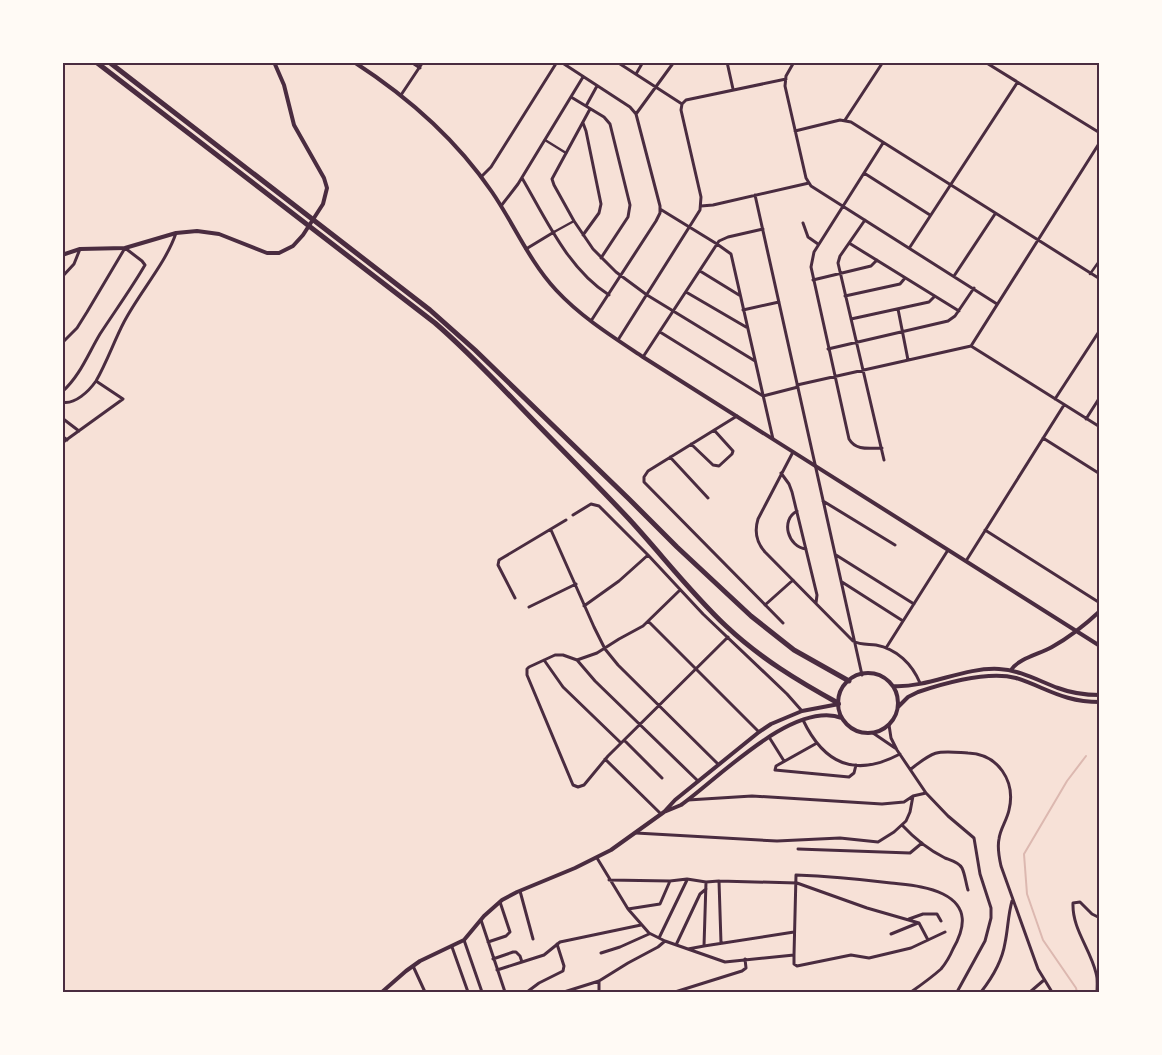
<svg xmlns="http://www.w3.org/2000/svg" width="1162" height="1055" viewBox="0 0 1162 1055" font-family="'Exo 2',sans-serif">
<rect width="100%" height="100%" fill="#f7e1d7"/>
<g fill="none" stroke-linecap="round" stroke-linejoin="round">
<!-- stream -->
<path stroke="#dcb8b0" stroke-width="2" d="M1077,992l-1,-4 -33,-48 -16,-46 -3,-40 43,-73 19,-25"/>
<!-- pedestrian -->
<path stroke="#4a2c40" stroke-width="2.5" d="M545,140l21,13
M554,232l20,-11
M1090,274l10,-14"/>
<!-- minor -->
<path stroke="#4a2c40" stroke-width="3" d="M411,62l9,6
M561,62l69,45 6,7 24,92v7l-4,8 -65,100
M617,62l65,42
M727,62l6,27
M794,62l-8,14 -1,10 21,92 5,8 186,118
M985,62l115,71
M636,74l7,-12
M401,95l22,-33
M571,97l33,20 6,7 20,81 -2,12 -27,41
M586,106l11,-20
M590,109l-38,70 2,6 20,36 19,28 23,23 31,23 108,66
M636,114l38,-52
M845,120l38,-58
M583,123l3,8 15,73 -2,9 -16,22
M795,131l45,-11 11,2 249,157
M864,173l66,42
M481,177l10,-10 66,-105
M522,178c24,41 46,91 87,117
M755,195l107,480
M501,206l17,-22 65,-107
M701,206l12,-1 96,-22
M660,209l57,35 14,10 42,185
M865,220l-25,36 -2,7 46,197
M803,223l5,14 10,7
M849,243l110,68
M910,247l107,-164
M526,249l28,-17
M700,271l39,24
M954,276l41,-62
M62,277l12,-13 6,-15
M813,280l58,-14 6,-6
M686,292l60,35
M845,296l55,-12 5,-6
M898,309l10,51
M743,310l36,-8
M851,319l78,-17 6,-6
M660,332l103,64 35,-9
M618,340l82,-130 1,-13 -20,-87 1,-6 4,-4 100,-21
M62,343l15,-15 10,-16 38,-64 17,13 3,4c-14,24 -30,46 -45,69 -12,20 -20,42 -38,58
M971,346l129,-204
M828,349l120,-28 7,-5 19,-28
M643,357l76,-116 9,-4 35,-8
M797,385l174,-39 129,81
M1055,399l45,-69
M62,402c13,3 27,-11 34,-21 11,-19 18,-40 28,-59 15,-29 42,-59 52,-89
M737,416l-89,55 -4,6v5l139,141
M62,418l17,13
M1086,419l14,-22
M62,436l5,4
M1043,438l57,36
M62,443l61,-44 -27,-18
M691,444l22,21 6,1 13,-12 1,-3 -19,-21
M882,448c-13,0 -26,3 -33,-9l-38,-172 3,-15 69,-109
M793,452l-35,67c-4,13 -2,23 7,33l88,89c7,4 15,3 23,4 21,4 36,19 44,38
M670,457l38,41
M781,473l8,11 3,8 25,103 -1,8
M823,501l72,44
M797,511c-17,9 -9,36 9,38
M573,515l18,-11 8,2 49,49 55,59 84,80 15,17
M551,530l43,97 11,22 13,16 100,99
M985,530l115,73
M836,555l78,49
M966,561l98,-156
M842,582l61,39
M680,590l-37,36 -24,13 -22,14 -20,7 -14,-5h-8l-26,12 -2,2v6l46,110 5,2 6,-2 24,-29 120,-119
M515,598l-17,-33 1,-5 67,-40
M765,605l28,-25
M584,606l35,-25 29,-26
M529,607l47,-23
M648,621l111,111
M886,648l62,-98
M544,660l19,27 58,56
M577,660l18,21 103,100
M803,720c21,44 52,58 97,34
M889,725l2,13 6,12 29,43 22,23 26,22 6,36 11,34v10l-6,23 -28,51
M873,733l22,15
M769,737l15,24
M624,740l38,38
M817,743l-41,23 -1,4 74,7 5,-4 2,-8
M605,759l56,55
M911,769c25,-20 26,-18 57,-16 30,1 48,28 41,57 -2,10 -9,19 -10,29 -2,9 0,18 2,27l37,103 14,23
M688,800l64,-4 130,8 22,-2 9,-6 13,-3
M902,825c12,13 27,25 43,33 5,2 14,4 17,10 3,6 4,16 6,22
M636,833l141,8 63,-3 38,4 16,-10 12,-11 4,-9 3,-16
M798,849l112,4 12,-10
M597,858l31,51 21,24 16,8 60,21 69,-7v9l3,2 54,-11 18,3 42,-10 34,-16
M609,880l61,1 17,-2 19,3 13,-1 78,2 70,25 52,15 9,17
M719,881l2,62
M520,891l13,48
M628,909l32,-5 10,-23
M909,919l14,-5h14l4,7
M481,920l24,72
M891,934l27,-11
M659,938l28,-58
M464,940l18,52
M488,942l18,-6 4,-4 -10,-30
M676,945l24,-51 6,-5
M704,946l90,-14
M452,947l16,45
M688,949l16,-3 2,-64
M601,953l19,-6 29,-13
M794,955l2,-80c32,1 63,4 95,8 17,2 36,3 52,11 26,13 22,34 10,55 -3,7 -7,14 -12,20 -9,8 -20,16 -30,23
M493,959l20,-7h3l4,4 2,6 -25,8
M522,962l22,-7 16,-13 81,-17
M413,966l12,26
M599,981v11
M527,992l12,-9 24,-12 1,-5 -7,-22
M564,992l35,-11 29,-18 30,-16 7,-6
M675,992l67,-21 4,-3 -1,-9
M981,992c11,-14 21,-30 24,-49 3,-14 3,-28 7,-42
M1030,992l14,-12
M1097,992c0,-6 1,-13 -1,-19 -6,-25 -24,-44 -23,-70l7,-1 12,12 8,4"/>
<!-- tertiary -->
<path stroke="#4a2c40" stroke-width="4" d="M354,62c54,35 102,77 138,130 22,32 37,69 64,98 25,27 57,47 87,67l457,289
M62,255l18,-6 45,-1 51,-15 21,-2 22,3 48,19h12l14,-7 10,-11 20,-31 4,-16 -3,-10 -30,-53 -10,-40 -10,-23
M1011,670c8,-12 29,-16 41,-23 18,-10 33,-22 48,-36
M838 703a30 30 0 1 1 60 0a30 30 0 1 1-60 0Z
M893,686c36,2 70,-19 106,-17 21,1 40,12 59,19 13,5 27,7 42,7
M898,707l10,-10 10,-5c27,-9 71,-21 98,-14 31,10 47,24 84,24
M664,812l17,-7c38,-27 112,-105 161,-87
M382,992l24,-21 14,-10 44,-21 20,-24 18,-16 15,-8 58,-24 36,-18 53,-38 11,-12 84,-68 12,-8 31,-13 37,-7"/>
<!-- trunk -->
<path stroke="#4a2c40" stroke-width="5" d="M96,62l339,261c35,30 67,65 99,98 32,33 64,65 95,98 33,36 62,74 97,107 34,32 72,55 112,77
M109,62l321,248 45,40 154,149 48,48 74,69 43,34 55,31"/>
</g>
<!-- border -->
<rect width="1162" height="1055" fill="none" stroke="#fffaf5" stroke-width="128"/>
<rect x="64" y="64" width="1034" height="927" fill="none" stroke="#4a2c40" stroke-width="2"/>
</svg>
